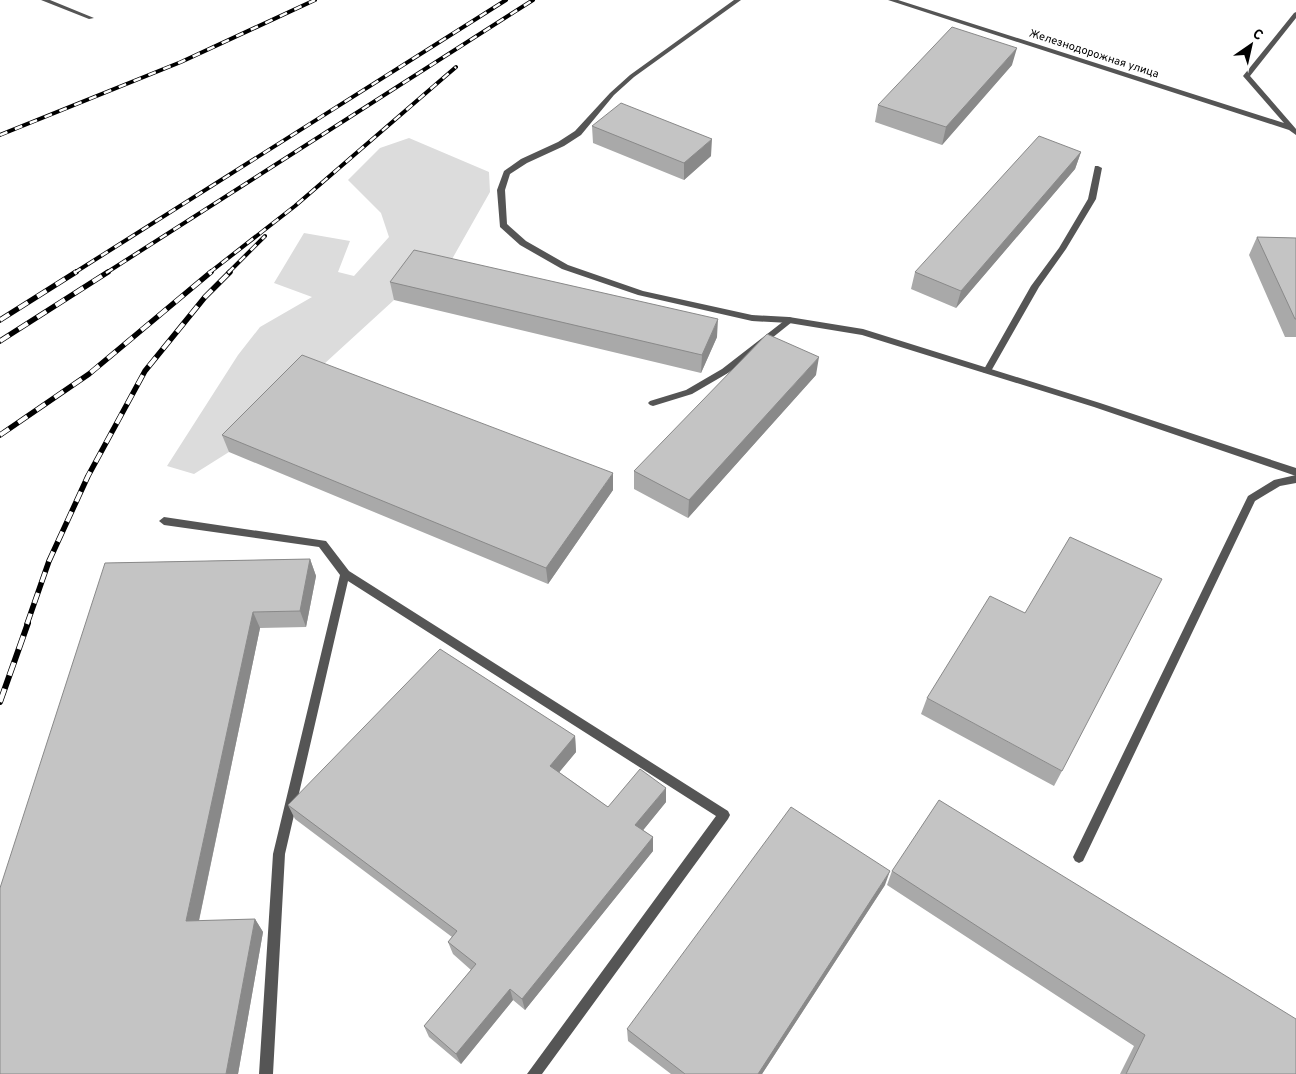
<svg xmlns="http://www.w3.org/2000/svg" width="1296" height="1074" viewBox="0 0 1296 1074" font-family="Overpass,sans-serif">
<rect width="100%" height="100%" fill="#fff"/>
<!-- green -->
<path fill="#dcdcdc" d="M409,138l80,34 1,20 -43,76h-30l-23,32 -82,75 -5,-2 -78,79 -35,22 -27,-8 71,-111 22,-28 52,-30 -38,-14 30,-50 46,8 -12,31 16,4 35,-39 -8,-24 -33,-33 32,-32z"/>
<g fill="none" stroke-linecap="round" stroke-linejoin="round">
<!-- lane -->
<path fill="#555" fill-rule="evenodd" d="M41,0h9l44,18 -5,1z
M1095,166h3l4,2 -6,31 -30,50 -27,38 -49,86h-6l-1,-2 48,-85 28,-38 29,-49z
M789,317l3,1 1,2 -1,2 -64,51 -36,21 -39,12 -3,-1 -2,-2 2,-2 36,-11 36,-21z
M1296,475v8l-16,3 -25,15 -172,360 -4,2 -4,-2 -2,-4 2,-4 173,-357 26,-16z
M164,517l162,24 23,30 379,240 2,4 -2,4 -186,255h-15l189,-258 -368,-235 -63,273 -12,220h-14l14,-220 67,-279 -21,-28 -155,-22 -5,-4z"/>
<!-- street -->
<path fill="#555" fill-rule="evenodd" d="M734,0h7l-107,77 -20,18 -33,40 -17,11 -37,17 -17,11 -5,16 2,34 19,17 42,24 75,26 109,24 37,2 74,12 237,74 196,65v8l-202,-69 -232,-72 -73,-12 -37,-2 -114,-26 -76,-26 -42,-24 -20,-18 -3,-37 7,-19 17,-12 37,-17 17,-11 35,-38 20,-18z
M888,0h10l386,123 -41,-47 51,-63 2,-1v6l-46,58 46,53v6l-7,-5z"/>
<!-- rail-far2 casing -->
<g stroke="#000" stroke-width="4">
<path id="rail-far2" d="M0,135l181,-73 134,-62
M74,273l432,-273
M106,273l427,-273
M209,273l86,-67 161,-139
M228,273l37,-37"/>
</g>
<!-- rail-far1 casing -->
<g stroke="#000" stroke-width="5.5">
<path id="rail-far1" d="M0,320l76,-48
M0,341l108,-69
M0,435l89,-61 122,-102
M27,624l22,-63 39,-85 57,-105 60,-74 25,-25"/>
</g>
<!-- rail casing -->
<g stroke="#000" stroke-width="6">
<path id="rail" d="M0,702l28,-79"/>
</g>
<!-- rail-far2 -->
<use href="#rail-far2" stroke="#fff" stroke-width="2.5" stroke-dasharray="8" stroke-linecap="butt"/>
<!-- rail-far1 -->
<use href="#rail-far1" stroke="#fff" stroke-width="4" stroke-dasharray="11" stroke-linecap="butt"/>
<!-- rail -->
<use href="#rail" stroke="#fff" stroke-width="4.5" stroke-dasharray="14" stroke-linecap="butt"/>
</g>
<!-- wall -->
<path fill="#a9a9a9" d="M1012,65l-70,80 -67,-23 3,-17z
M592,126l119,30 -27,24 -91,-37z
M1081,152l-6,17 -119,139 -45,-19 4,-17z
M1257,237l39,1v99h-11l-36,-82z
M390,282l327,55 -16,36 -307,-73z
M816,375l-128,143 -54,-29v-18z
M222,435l391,55 -65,94 -319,-132z
M310,559l6,17 -10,51 -46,1 -61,293 56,-2 8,13 -25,142h-238l105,-511z
M927,698l135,73 -8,15 -133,-72z
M575,736l1,16 -17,20 49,35 58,-5 -23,28 10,7v14l-128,159 -12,-10 -52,64 -32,-27 -5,-11 47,-56 -18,-16 -5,-12 4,-5 -157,-118 -7,-14z
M892,871l404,203h-176l14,-28 -247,-161z
M885,885l-123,189h-91l-43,-33 -1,-12z"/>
<!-- shaded-wall -->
<path fill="#898989" d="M1017,48l-5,17 -70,80 4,-18z
M712,139l-1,17 -27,24v-17z
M1081,152l-6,17 -119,139 5,-17z
M718,319l-1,18 -16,36 1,-18z
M819,357l-3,18 -128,143 1,-18z
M613,473v17l-65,94 -2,-16z
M310,559l6,17 -10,51 -6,-16z
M253,612l7,16 -64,306 -10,-13z
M575,736l1,16 -24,29 -2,-15z
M666,788v14l-30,37 -1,-14z
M653,837v14l-128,159 -3,-11z
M890,871l-5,14 -123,189h-4z
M255,919l8,13 -25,142h-12z
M510,989l3,11 -52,64 -5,-10z"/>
<!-- building -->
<path fill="#c4c4c4" stroke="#898989" d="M952,27l65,21 -71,79 -68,-22z
M621,103l91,36 -28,24 -92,-37z
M1039,136l42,16 -120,139 -46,-19z
M1257,237l39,1v81h-1z
M414,250l304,69 -16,36 -312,-73z
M767,334l52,23 -130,143 -55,-29z
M302,355l311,118 -67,95 -324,-133z
M1070,537l92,42 -100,192 -135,-73 63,-102 35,17z
M310,559l-10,52 -47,1 -67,309 69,-2 -29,155h-226v-186l105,-325z
M440,649l135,87 -25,30 58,41 32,-38 26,19 -31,37 18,12 -131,162 -12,-10 -54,65 -32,-28 52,-62 -28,-22 9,-11 -169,-126z
M939,800l357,219v55h-170l19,-39 -253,-164z
M791,807l99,64 -132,203h-73l-58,-45z"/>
<g text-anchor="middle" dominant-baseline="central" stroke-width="4.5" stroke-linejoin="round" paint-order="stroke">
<!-- far-street labels -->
<g font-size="11" fill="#000" stroke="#fff">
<text transform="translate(1094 54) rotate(18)">Железнодорожная улица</text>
</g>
</g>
<!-- north arrow -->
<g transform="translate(1251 45) rotate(34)" stroke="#ffffff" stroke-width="4" paint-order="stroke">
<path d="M0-4L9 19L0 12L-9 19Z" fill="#000000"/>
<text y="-8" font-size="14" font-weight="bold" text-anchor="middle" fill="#000000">С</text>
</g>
</svg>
